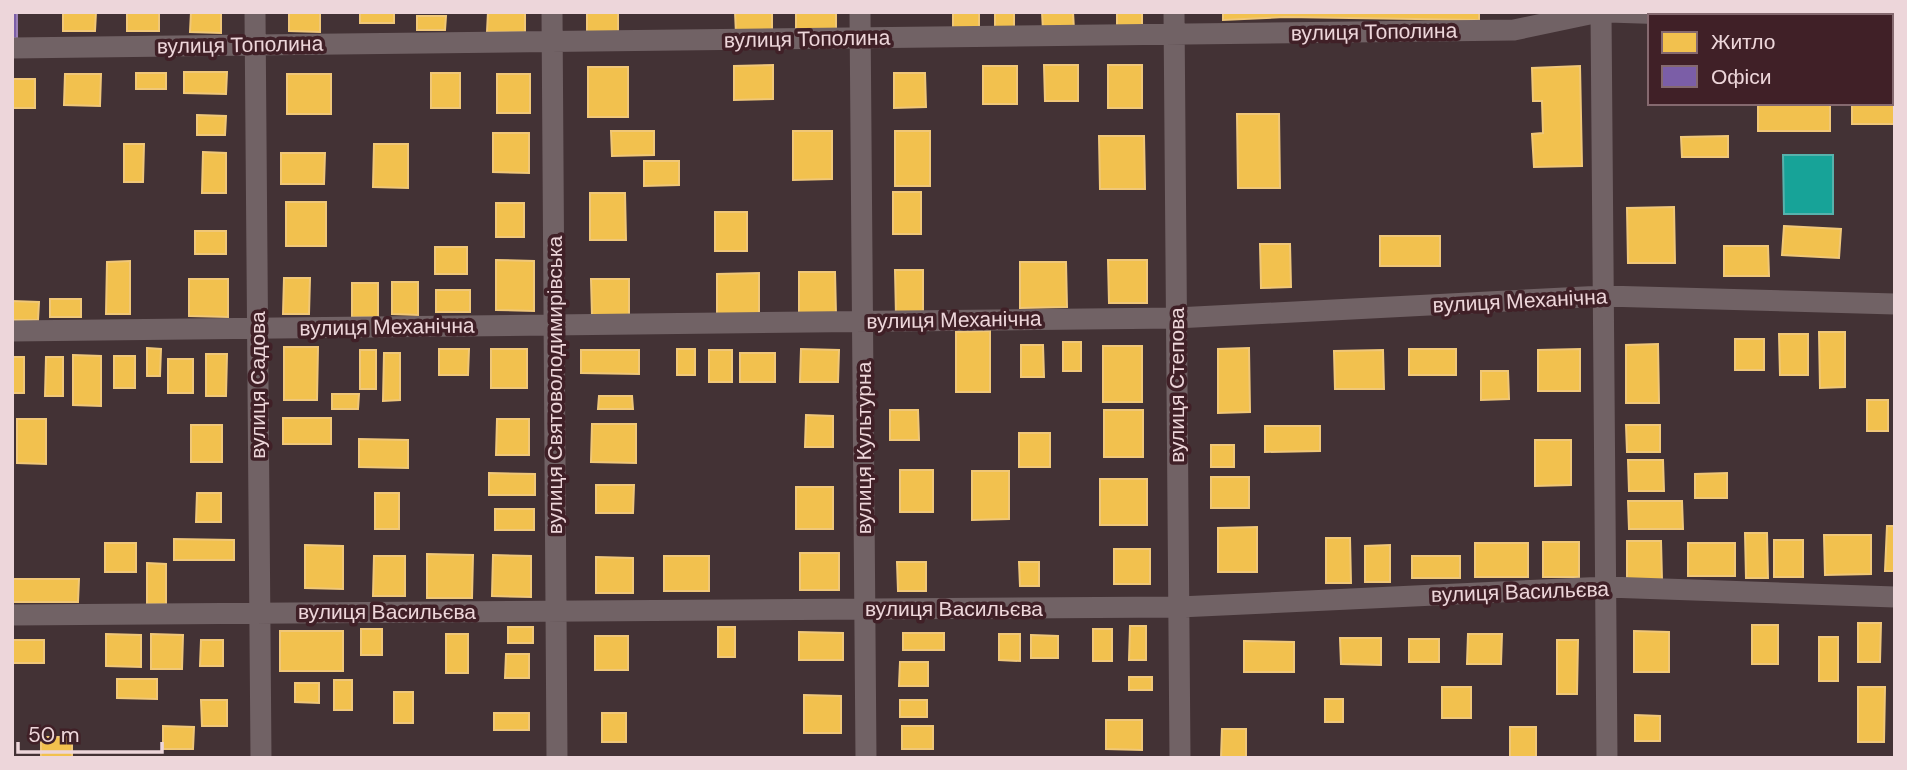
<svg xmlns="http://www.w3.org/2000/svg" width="1907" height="770" viewBox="0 0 1907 770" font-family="'DM Sans',sans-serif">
<rect width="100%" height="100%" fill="#433235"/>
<!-- homes -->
<path fill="#f2c14e" stroke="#f0c778" stroke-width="2" d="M63,12h33l-1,19h-32z
M127,12h32v19h-32z
M191,12h30v21l-31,-1z
M360,12h34v11h-34z
M488,12h37v20h-38z
M587,12h31v22h-31z
M735,12h37v22h-36z
M796,12h40v20h-40z
M953,12h26v19h-26z
M995,12h19v20h-19z
M1042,12h31l1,18 -31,1z
M1117,12h25v18h-25z
M1223,12h256v8l-194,-3 -62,3z
M289,13h31v19l-31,-1z
M417,16h29l-1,14h-28z
M773,65v34l-39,1v-34z
M1044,65h34v36h-33z
M1108,65h34v43h-34z
M983,66h34v38h-34z
M1580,66l2,100 -48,1 -2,-33 11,-1 -1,-32h-9l-1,-33z
M1891,66h4v58h-43v-21h39z
M588,67h40v50h-40z
M184,72h43l-1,22 -42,-1z
M136,73h30v16h-30z
M431,73h29v35h-29z
M894,73h31l1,34 -32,1z
M65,74h36l-1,32 -36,-1z
M287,74h44v40h-44z
M497,74h33v39h-33z
M12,79h23v29h-23z
M1758,103h72v28h-72z
M1237,114h42l1,74h-42z
M197,115l29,1 -1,19h-28z
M611,131h43v24l-42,1z
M793,131h39v48l-39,1z
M895,131h35v55h-35z
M493,133h36v40l-36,-1z
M1099,136h45l1,53h-45z
M1728,136v21h-46l-1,-20z
M124,144h20l-1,38h-19z
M374,144h34v44l-35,-1z
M203,152l23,1v40h-24z
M281,153h44l-1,31h-43z
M644,161h35v24l-35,1z
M893,192h28v42h-28z
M590,193h35l1,47h-36z
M286,202h40v44h-40z
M496,203h28v34h-28z
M1674,207l1,56h-47l-1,-55z
M715,212h32v39h-32z
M1784,226l57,3 -2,29 -57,-3z
M195,231h31v23h-31z
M1380,236h60v30h-60z
M1260,244h30l1,43 -30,1z
M1724,246h44l1,30h-45z
M435,247h32v27h-32z
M496,260l38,1v50l-38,-1z
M1108,260h39v43h-38z
M130,261v53h-24l1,-52z
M1020,262h46l1,45 -47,1z
M895,270h28v45l-27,1z
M799,272h36l1,43h-37z
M759,273v42h-42v-41z
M284,278h26l-1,36h-26z
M189,279h39v38l-39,-1z
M591,279h38v37h-37z
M392,282h26v33l-26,-1z
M352,283h26v34h-26z
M436,290h34v22h-34z
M50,299h31v18h-31z
M12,301l27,1 -1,18h-26z
M990,331v61h-34v-60z
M1819,332h26v55l-25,1z
M1779,334h29v41h-28z
M1735,339h29v31h-29z
M1063,342h18v29h-18z
M1658,344l1,59h-33v-58z
M1021,345h22l1,32h-23z
M1103,346h39v56h-39z
M284,347h34l-1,53h-33z
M147,348l14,1 -1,27h-13z
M1249,348l1,64 -32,1v-64z
M439,349h30l-1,26h-29z
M491,349h36v39h-36z
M677,349h18v26h-18z
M801,349l38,1 -1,32h-38z
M1409,349h47v26h-47z
M1580,349v42h-42v-41z
M360,350h16v39h-16z
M581,350h58v24l-58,-1z
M709,350h23v32h-23z
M1383,350l1,39h-49l-1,-38z
M384,353h16v47l-17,1z
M740,353h35v29h-35z
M206,354h21l-1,42h-20z
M73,355l28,1v50l-28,-1z
M114,356h21v32h-21z
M12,357h12v36h-12z
M46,357h17v39h-18z
M168,359h25v34h-25z
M1481,371h27l1,28 -28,1z
M332,394h27l-1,15h-26z
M599,396h33l1,13h-35z
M1867,400h21v31h-21z
M890,410h28l1,30h-29z
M1104,410h39v47h-39z
M806,415l27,1v31h-28z
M283,418h48v26h-48z
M17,419h29v45l-29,-1z
M497,419h32v36h-33z
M592,424h44v39l-45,-1z
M191,425h31v37h-31z
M1626,425h34v27h-33z
M1265,426h55v25l-55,1z
M1019,433h31v34h-31z
M359,439l49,1v28l-49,-1z
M1535,440h36v45l-36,1z
M1211,445h23v22h-23z
M1628,460h35l1,31h-35z
M900,470h33v42h-33z
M972,471h37v48l-37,1z
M489,473l46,1v21h-46z
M1727,473v25h-32v-24z
M1211,477h38v31h-38z
M1100,479h47v46h-47z
M596,485h38l-1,28h-37z
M796,487h37v42h-37z
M197,493h24v29h-25z
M375,493h24v36h-24z
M1628,501h54l1,28h-54z
M495,509h39v21h-39z
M1887,526h8v45h-10z
M1257,527v45h-39v-44z
M1745,533h22l1,45h-22z
M1824,535h47v39l-46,1z
M1326,538h24l1,45h-25z
M174,539l60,1v20h-60z
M1774,540h29v37h-29z
M1627,541h34l1,39h-35z
M1543,542h36v35h-36z
M105,543h31v29h-31z
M1475,543h53v34h-53z
M1688,543h47v33h-47z
M305,545l38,1v43l-38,-1z
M1390,545v37h-25v-36z
M1114,549h36v35h-36z
M800,553h39v37h-39z
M427,554l46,1 -1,43h-45z
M493,555l38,1v41l-39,-1z
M374,556h31v40h-32z
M664,556h45v35h-45z
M1412,556h48v22h-48z
M596,557l37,1v35h-37z
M897,562h29v29h-28z
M1019,562h20v24h-19z
M147,563l19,1v40h-19z
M12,579h67l-1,23h-66z
M1858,623h23l-1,39h-22z
M1752,625h26v39h-26z
M1130,626h16v34h-17z
M508,627h25v16h-25z
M718,627h17v30h-17z
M361,629h21v26h-21z
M1093,629h19v32h-19z
M280,631h63v40h-63z
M1634,631l35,1v40h-35z
M799,632l44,1v27h-44z
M903,633h41v17h-41z
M106,634l35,1v32l-35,-1z
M151,634l32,1 -1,34h-31z
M446,634h22v39h-22z
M999,634h21v27l-21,-1z
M1468,634h34l-1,30h-34z
M1031,635l27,1v22h-27z
M595,636h33v34h-33z
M1819,637h19v44h-19z
M1340,638h41v27l-40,-1z
M1409,639h30v23h-30z
M12,640h32v23h-32z
M201,640h22v26h-23z
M1557,640h21l-1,54h-20z
M1244,641l50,1v30h-50z
M506,654h23v24h-24z
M900,662h28v24h-29z
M1129,677h23v13h-23z
M117,679h40v20l-40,-1z
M334,680h18v30h-18z
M295,683h24v20l-24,-1z
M1442,687h29v31h-29z
M1858,687h27l-1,55h-26z
M394,692h19v31h-19z
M804,695l37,1v37h-37z
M1325,699h18v23h-18z
M201,700h26v26h-25z
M900,700h27v17h-27z
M494,713h35v17h-35z
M602,713h24v29h-24z
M1635,715l25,1v25h-25z
M1106,720h36v30l-36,-1z
M163,726l31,1 -1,22h-30z
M902,726h31v23h-31z
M1510,727h26v31h-26z
M1222,729h24v29h-25z
M41,737h31v21h-31z"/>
<!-- offices -->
<path fill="#7b5ea7" stroke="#9d82b6" stroke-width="2" d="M12,12h5v26h-5z"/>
<!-- public -->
<path fill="#17a398" stroke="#57b2ac" stroke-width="2" d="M1783,155h50v59h-49z"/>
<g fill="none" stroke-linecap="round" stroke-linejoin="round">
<!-- minor -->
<path stroke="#716265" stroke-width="21" d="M255,12l6,746
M552,12l5,746
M860,12l6,746
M1174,12l6,746
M1601,12l6,746
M1609,12l122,4
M1891,20h4
M12,48l1502,-18 85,-18
M12,331l1164,-13 428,-22 291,8
M12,615l1167,-8 428,-20 288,10"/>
</g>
<g text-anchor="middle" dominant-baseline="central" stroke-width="7" stroke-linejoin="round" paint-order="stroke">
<!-- street labels -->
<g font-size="21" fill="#edd6da" stroke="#402027">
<text transform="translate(1374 32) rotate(-1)">вулиця Тополина</text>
<text transform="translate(807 39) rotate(-1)">вулиця Тополина</text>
<text transform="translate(240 45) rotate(-1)">вулиця Тополина</text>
<text transform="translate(1520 301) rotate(-3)">вулиця Механічна</text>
<text transform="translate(954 320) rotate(-1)">вулиця Механічна</text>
<text transform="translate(387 327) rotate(-1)">вулиця Механічна</text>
<text transform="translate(258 385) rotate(-90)">вулиця Садова</text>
<text transform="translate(555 385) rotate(-90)">вулиця Святоволодимирівська</text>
<text transform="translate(1177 385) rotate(-90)">вулиця Степова</text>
<text transform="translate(864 448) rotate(-90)">вулиця Культурна</text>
<text transform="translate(1520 592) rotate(-2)">вулиця Васильєва</text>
<text x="954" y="609">вулиця Васильєва</text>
<text x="387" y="612">вулиця Васильєва</text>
</g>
</g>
<!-- border -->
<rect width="1907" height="770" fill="none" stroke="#edd6da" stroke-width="28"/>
<!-- legend -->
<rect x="1648" y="14" width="245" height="91" fill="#402027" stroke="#85696f" stroke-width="2"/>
<rect x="1662" y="32" width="35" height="21" fill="#f2c14e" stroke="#85696f" stroke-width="2"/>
<text x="1711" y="49" font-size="21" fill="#edd6da">Житло</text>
<rect x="1662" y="66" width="35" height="21" fill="#7b5ea7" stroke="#85696f" stroke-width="2"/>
<text x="1711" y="84" font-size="21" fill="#edd6da">Офіси</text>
<!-- scale -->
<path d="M18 742v10h144v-10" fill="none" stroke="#edd6da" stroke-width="3.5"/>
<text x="28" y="742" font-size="21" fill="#edd6da" stroke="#402027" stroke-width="5" paint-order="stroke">50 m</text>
</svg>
